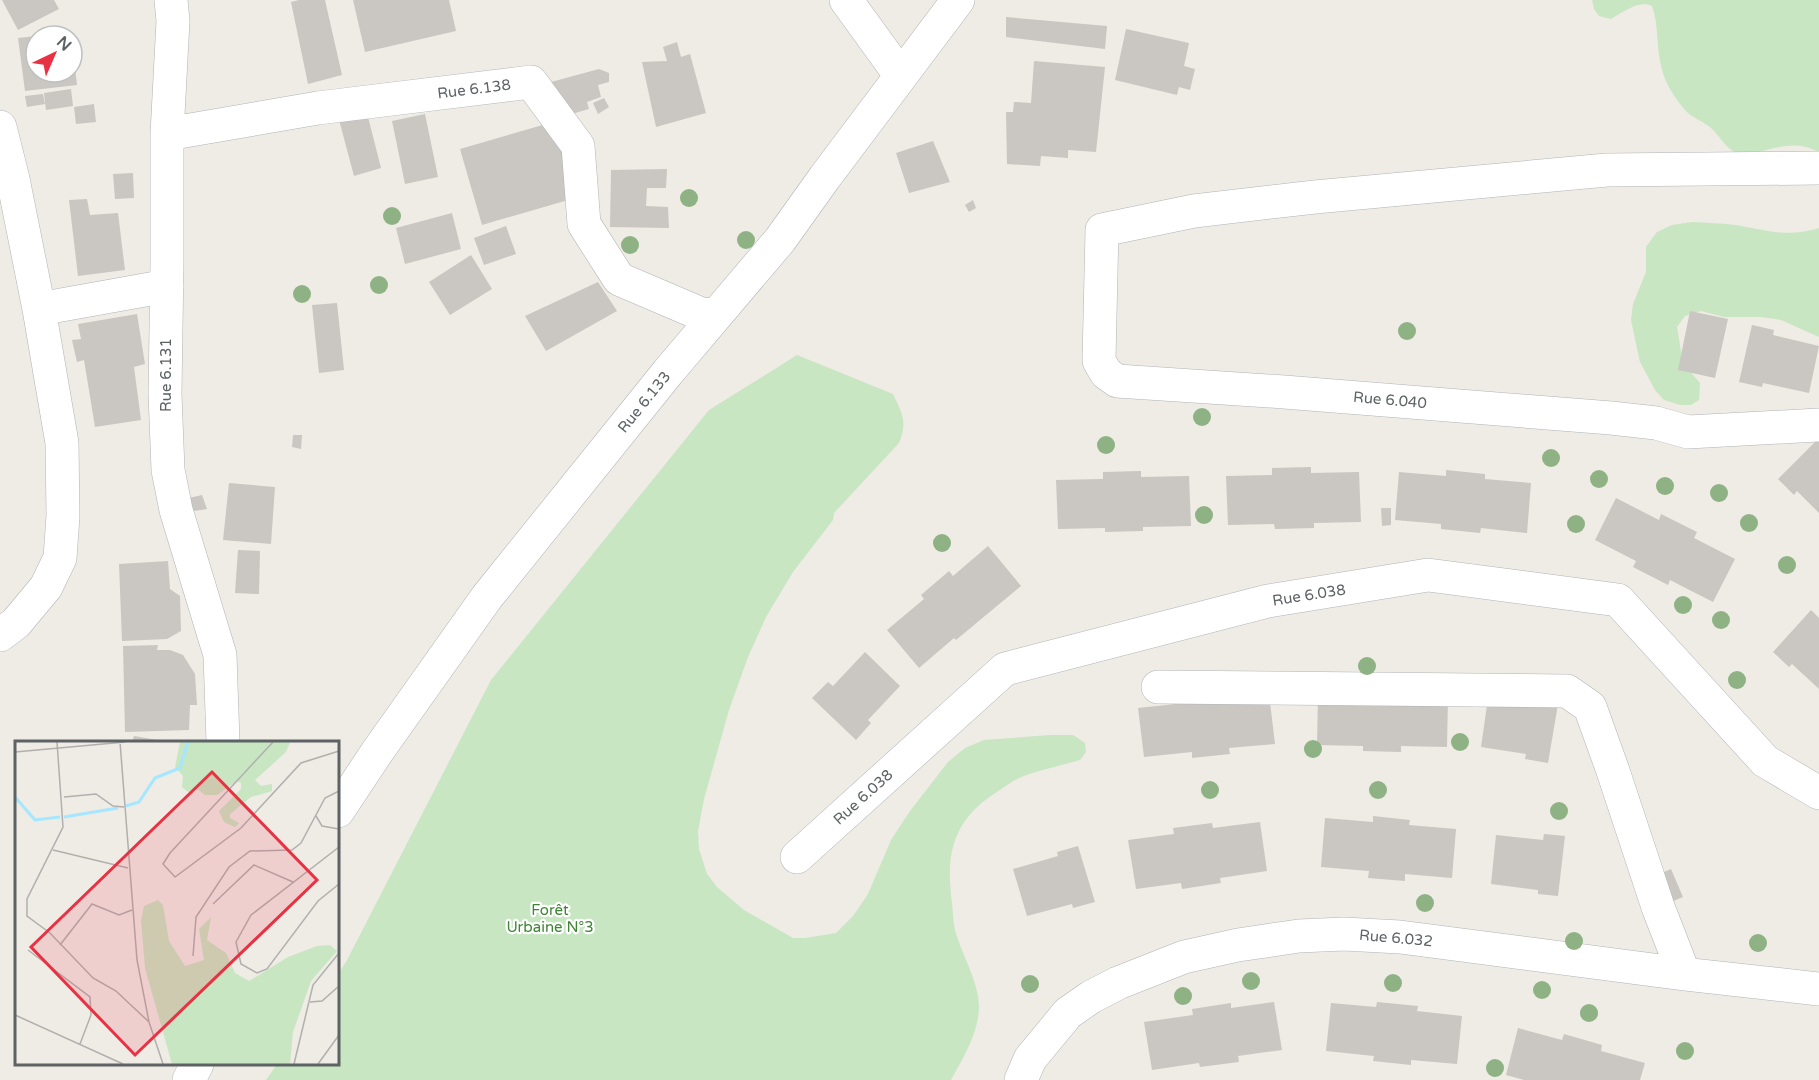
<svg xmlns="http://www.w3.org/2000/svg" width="1819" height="1080" viewBox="0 0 1819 1080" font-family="'Varela Round',sans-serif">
<rect width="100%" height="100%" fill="#efebe5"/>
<!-- green -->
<path fill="#c8e6c2" d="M1592,0h227v152c-26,-14 -45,-2 -72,2 -18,2 -25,-16 -36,-26 -8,-7 -19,-10 -26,-18 -11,-13 -21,-28 -24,-45 -5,-20 -2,-40 -9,-59 -14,-6 -28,6 -41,13l-12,-3 -5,-7z
M1692,222c14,1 29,1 43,3 32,5 51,13 84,3v109l-38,-17 -20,-3h-37l-23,-6 -16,5 -8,11 6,36 17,20 -1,17 -8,5h-11l-16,-5 -9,-10 -15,-28 -9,-42 2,-16 13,-32v-25l11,-15 15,-7z
M797,355l96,39c9,19 15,28 6,49l-65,70 -1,7 -40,52 -27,45 -18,40 -19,53 -25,89 -6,32 1,18 8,25 10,13 27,23 49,28h12l31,-5 17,-17 15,-22 23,-54 19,-29 38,-49 17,-14 19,-8 67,-5h22l12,8 1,9 -6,8c-19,6 -43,10 -61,18 -7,3 -13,8 -19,12 -46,28 -55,61 -48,113 1,8 1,18 3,27 7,26 24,51 24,78 -1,26 -16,50 -28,72h-685l11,-16h61v-90l8,-12 145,-282 218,-270z"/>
<!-- building -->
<path fill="#cac6c2" d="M2,0h52l5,9 -41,21z
M299,0h26l17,75 -34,9 -17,-82z
M353,0h96l7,31 -91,21z
M1006,17l101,9 -2,23 -99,-12z
M1126,29l63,14 -5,23 11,3 -5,21 -11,-3 -2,8 -62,-15z
M36,36v36h36v-21h1l4,34 -52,6 -7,-53z
M677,42l4,15 9,-3 16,59 -50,14 -14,-65 25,-1 -4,-14z
M1034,61l71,6 -9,85 -28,-2v8l-27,-2 -1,10 -33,-2 -1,-52h7l1,-10 17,1z
M599,69l10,4v9l-11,3 3,12 -14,5 2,7 -28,8 -10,-35z
M71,89l2,17 -27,4 -2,-17z
M43,94l2,10 -18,3 -2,-11z
M604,98l5,9 -11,7 -5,-11z
M94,104l2,18 -20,2 -2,-17z
M366,109l15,59 -27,8 -16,-60z
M425,114l13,63 -33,7 -13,-63z
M553,122l11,26 11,50 -93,27 -22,-76z
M933,141l17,41 -41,11 -13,-40z
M667,169l-1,19h-19l-1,18 22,1 1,21 -59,-1 1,-57z
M133,173l1,25 -19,1 -2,-25z
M87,199l3,16 28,-2 7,57 -47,6 -9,-76z
M973,200l3,8 -7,4 -4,-7z
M452,213l9,36 -56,15 -9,-36z
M506,226l10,28 -32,11 -10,-27z
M471,255l21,34 -42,26 -21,-33z
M598,282l19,29 -71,40 -21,-35z
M337,303l7,67 -25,3 -7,-68z
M1690,311l38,8 -13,59 -37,-8z
M137,314l8,50 -11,3 7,53 -46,7 -11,-67 -7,2 -5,-22 9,-1 -3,-15z
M1752,325l22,5 -1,5 46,11 -10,47 -46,-10 -1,4 -23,-5z
M293,435h9l-1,14 -9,-2z
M1819,438v75l-22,-22 -3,4 -16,-16z
M1311,467v6l48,-1 2,50 -47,1v5l-39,1 -1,-5 -46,1 -2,-49 46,-1v-7z
M1446,470l39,4v5l46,4 -4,50 -46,-5 -1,5 -39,-4v-5l-46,-4 4,-48 47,4z
M1141,471v6l48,-1 2,50 -48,1v4l-38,1v-4l-47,1 -2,-49 47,-1v-7z
M229,483l46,4 -4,57 -48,-4z
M202,495l5,14 -13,2 -5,-13z
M1616,498l43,22 2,-6 36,18 -3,6 41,21 -22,43 -43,-22 -2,5 -35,-18 3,-6 -41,-21z
M1381,508h10v17l-9,1z
M988,546l33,40 -65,54 -2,-2 -35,30 -32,-38 37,-31 -3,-4 28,-24 4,5z
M238,550l22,1 -1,43 -24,-1z
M168,561l2,28 10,7 1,35 -14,8 -45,2 -3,-77z
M1811,610l8,8v71l-27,-25 -3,3 -16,-15z
M158,645l-1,5h13l13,5 12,19 2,31h-7l-1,25 -64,2 -2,-86z
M865,652l35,34 -32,34 3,3 -15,17 -44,-42 16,-16 5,4z
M1269,694l6,50 -46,4 1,6 -38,4v-6l-48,5 -6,-49z
M1318,694l130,4 -1,49 -46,-1v6l-38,-1v-5l-46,-1z
M1488,698l70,6 -10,59 -23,-4 1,-5 -45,-7z
M134,736l29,5v1h-31z
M1373,816l37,4 -1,5 47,4 -4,49 -47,-4v7l-37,-3 1,-7 -48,-4 4,-49 48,4z
M1260,822l7,49 -47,7 1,5 -39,6 -1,-6 -45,6 -8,-49 46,-6 -1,-6 39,-5 1,5z
M1544,834l21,2 -7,60 -20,-2v-4l-47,-6 5,-49 47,5z
M1078,846l17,56 -22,6 -1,-4 -45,12 -14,-47 45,-13 -1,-4z
M1671,869l12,28 -19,8 -12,-28z
M1274,1002l8,48 -44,6 1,6 -39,5 -1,-4 -47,7 -8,-48 49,-7 -1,-6 39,-6v5z
M1377,1002l41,4 -1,5 45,5 -5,48 -46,-4v5l-38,-4 1,-5 -48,-5 5,-48 45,4z
M1518,1028l44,12 2,-6 38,11 -1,6 44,12 -5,17h-116l-18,-5z"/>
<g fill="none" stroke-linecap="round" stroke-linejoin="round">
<!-- minor casing -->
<g stroke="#b0b4b7" stroke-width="34">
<path id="minor" d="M171,0l2,21 -6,113v130l-2,130 3,76 8,40 44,145 3,87
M846,0l55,76
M0,127l13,52 26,130 23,134 1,73 -3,42 -14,29 -30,36 -16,12
M167,134l151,-26 213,-26 47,64 6,78 35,55 82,35 14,1
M1819,168l-212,2 -292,27 -121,14 -92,19 -3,131 7,12 11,8 167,11 327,26 45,5 32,9 131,-7
M39,309l128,-23
M1158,687l409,4 23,16 23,64 45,136 26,67
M338,811l39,-59 110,-155 181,-225 112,-132 45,-63 133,-177
M797,857l208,-188 263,-68 160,-26 190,25 147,161 54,32
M189,1080l8,-16
M1021,1080l9,-21 38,-46 23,-16 27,-14 66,-26 54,-12 61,-9 45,-2 56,3 284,37 135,15"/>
</g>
<!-- minor -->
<use href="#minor" stroke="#fff" stroke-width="33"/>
</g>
<!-- trees -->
<g fill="#8eb284">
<circle cx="689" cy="198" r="9"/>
<circle cx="392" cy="216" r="9"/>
<circle cx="746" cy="240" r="9"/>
<circle cx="630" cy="245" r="9"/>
<circle cx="379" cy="285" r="9"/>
<circle cx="302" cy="294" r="9"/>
<circle cx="1407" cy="331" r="9"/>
<circle cx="1202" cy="417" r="9"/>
<circle cx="1106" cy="445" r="9"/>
<circle cx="1551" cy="458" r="9"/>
<circle cx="1599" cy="479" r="9"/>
<circle cx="1665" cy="486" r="9"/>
<circle cx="1719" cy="493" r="9"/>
<circle cx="1204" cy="515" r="9"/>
<circle cx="1749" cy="523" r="9"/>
<circle cx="1576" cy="524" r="9"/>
<circle cx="942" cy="543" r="9"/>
<circle cx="1787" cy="565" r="9"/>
<circle cx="1683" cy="605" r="9"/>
<circle cx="1721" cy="620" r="9"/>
<circle cx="1367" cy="666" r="9"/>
<circle cx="1737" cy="680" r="9"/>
<circle cx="1460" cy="742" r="9"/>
<circle cx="1313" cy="749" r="9"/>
<circle cx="1210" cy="790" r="9"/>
<circle cx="1378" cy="790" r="9"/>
<circle cx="1559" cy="811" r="9"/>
<circle cx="1425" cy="903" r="9"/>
<circle cx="1574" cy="941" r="9"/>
<circle cx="1758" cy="943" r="9"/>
<circle cx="1251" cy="981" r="9"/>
<circle cx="1393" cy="983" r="9"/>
<circle cx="1030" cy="984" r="9"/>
<circle cx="1542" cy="990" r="9"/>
<circle cx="1183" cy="996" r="9"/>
<circle cx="1589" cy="1013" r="9"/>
<circle cx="1685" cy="1051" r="9"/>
<circle cx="1495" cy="1068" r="9"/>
</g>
<g text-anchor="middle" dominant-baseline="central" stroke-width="4.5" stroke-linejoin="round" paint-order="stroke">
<!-- street labels -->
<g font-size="15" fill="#5d6265" stroke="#fff">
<text transform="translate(474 89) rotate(-7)">Rue 6.138</text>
<text transform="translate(166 375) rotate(-90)">Rue 6.131</text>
<text transform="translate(1390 400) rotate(5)">Rue 6.040</text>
<text transform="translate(644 402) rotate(-51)">Rue 6.133</text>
<text transform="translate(1309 595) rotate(-9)">Rue 6.038</text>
<text transform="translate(863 797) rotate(-42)">Rue 6.038</text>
<text transform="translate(1396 938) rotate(5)">Rue 6.032</text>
</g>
<!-- park labels -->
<g font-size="15" fill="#3f8435" stroke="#fff">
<text x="550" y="910">Forêt<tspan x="550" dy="17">Urbaine N°3</tspan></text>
</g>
</g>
<!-- overview -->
<g transform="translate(15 741)">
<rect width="324" height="324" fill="#efebe5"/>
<path d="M165,1h110l-4,10 -31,28 6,6 11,-2v7l-21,6 -21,17v4l9,5 -4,4 -11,-5 -5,-11 22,-22v-6l-4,-2 -20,14h-12l-9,-7 -4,7 -4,-3 -6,-5 1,-11 -8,-9zM143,159l5,5 6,36 16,25 19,-6 -5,-31 12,-12 -4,23 19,13 9,20 14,8 39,-24 29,-11 13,-1 7,6 -26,30 -18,51 -3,32h-118l-27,-96 -4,-48 3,-14z" fill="#c8e6c2"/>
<path fill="none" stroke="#a5e7fe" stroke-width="3" d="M0,56l20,23 25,-3M111,65l13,-4 16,-24 25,-10 8,-26M49,76l54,-9"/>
<path fill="none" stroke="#b1b0ae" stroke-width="1.5" d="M42,1l6,85 -36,72v17l23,17 43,45 23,13 33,31M105,1l17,218 12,62 14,42M258,1l-103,111 -7,11 12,13 66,-49 60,-65 38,-12M0,11l110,-10M49,56l32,-3 17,12 11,1M301,75l6,10 17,3M324,106l-88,68 -15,27 5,22 16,9 10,-4 51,-68 21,-17M38,109l75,18M198,163l41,-39 39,17M45,204l32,-41 27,11 13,-5M13,209l62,47 1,18 -11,29M178,215l3,-39 33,-50 21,-16 42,-1 9,-7 24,-45 14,-7M295,261l12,-1 17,-15M0,274l108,49M279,323l19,-79 26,-32M303,323l21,-29"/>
<path fill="#e83243" fill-opacity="0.15" stroke="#e83243" stroke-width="3" d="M197,31l105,108 -182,175 -104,-108z"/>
<rect width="324" height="324" fill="none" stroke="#5d6265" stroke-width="3"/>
</g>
<!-- north arrow -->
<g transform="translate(54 54) rotate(44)"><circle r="28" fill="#ffffff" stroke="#bec0c1" stroke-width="1.5"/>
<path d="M0-4.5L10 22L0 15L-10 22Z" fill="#e83243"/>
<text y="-9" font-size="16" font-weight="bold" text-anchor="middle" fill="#5d6265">N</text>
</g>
</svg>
